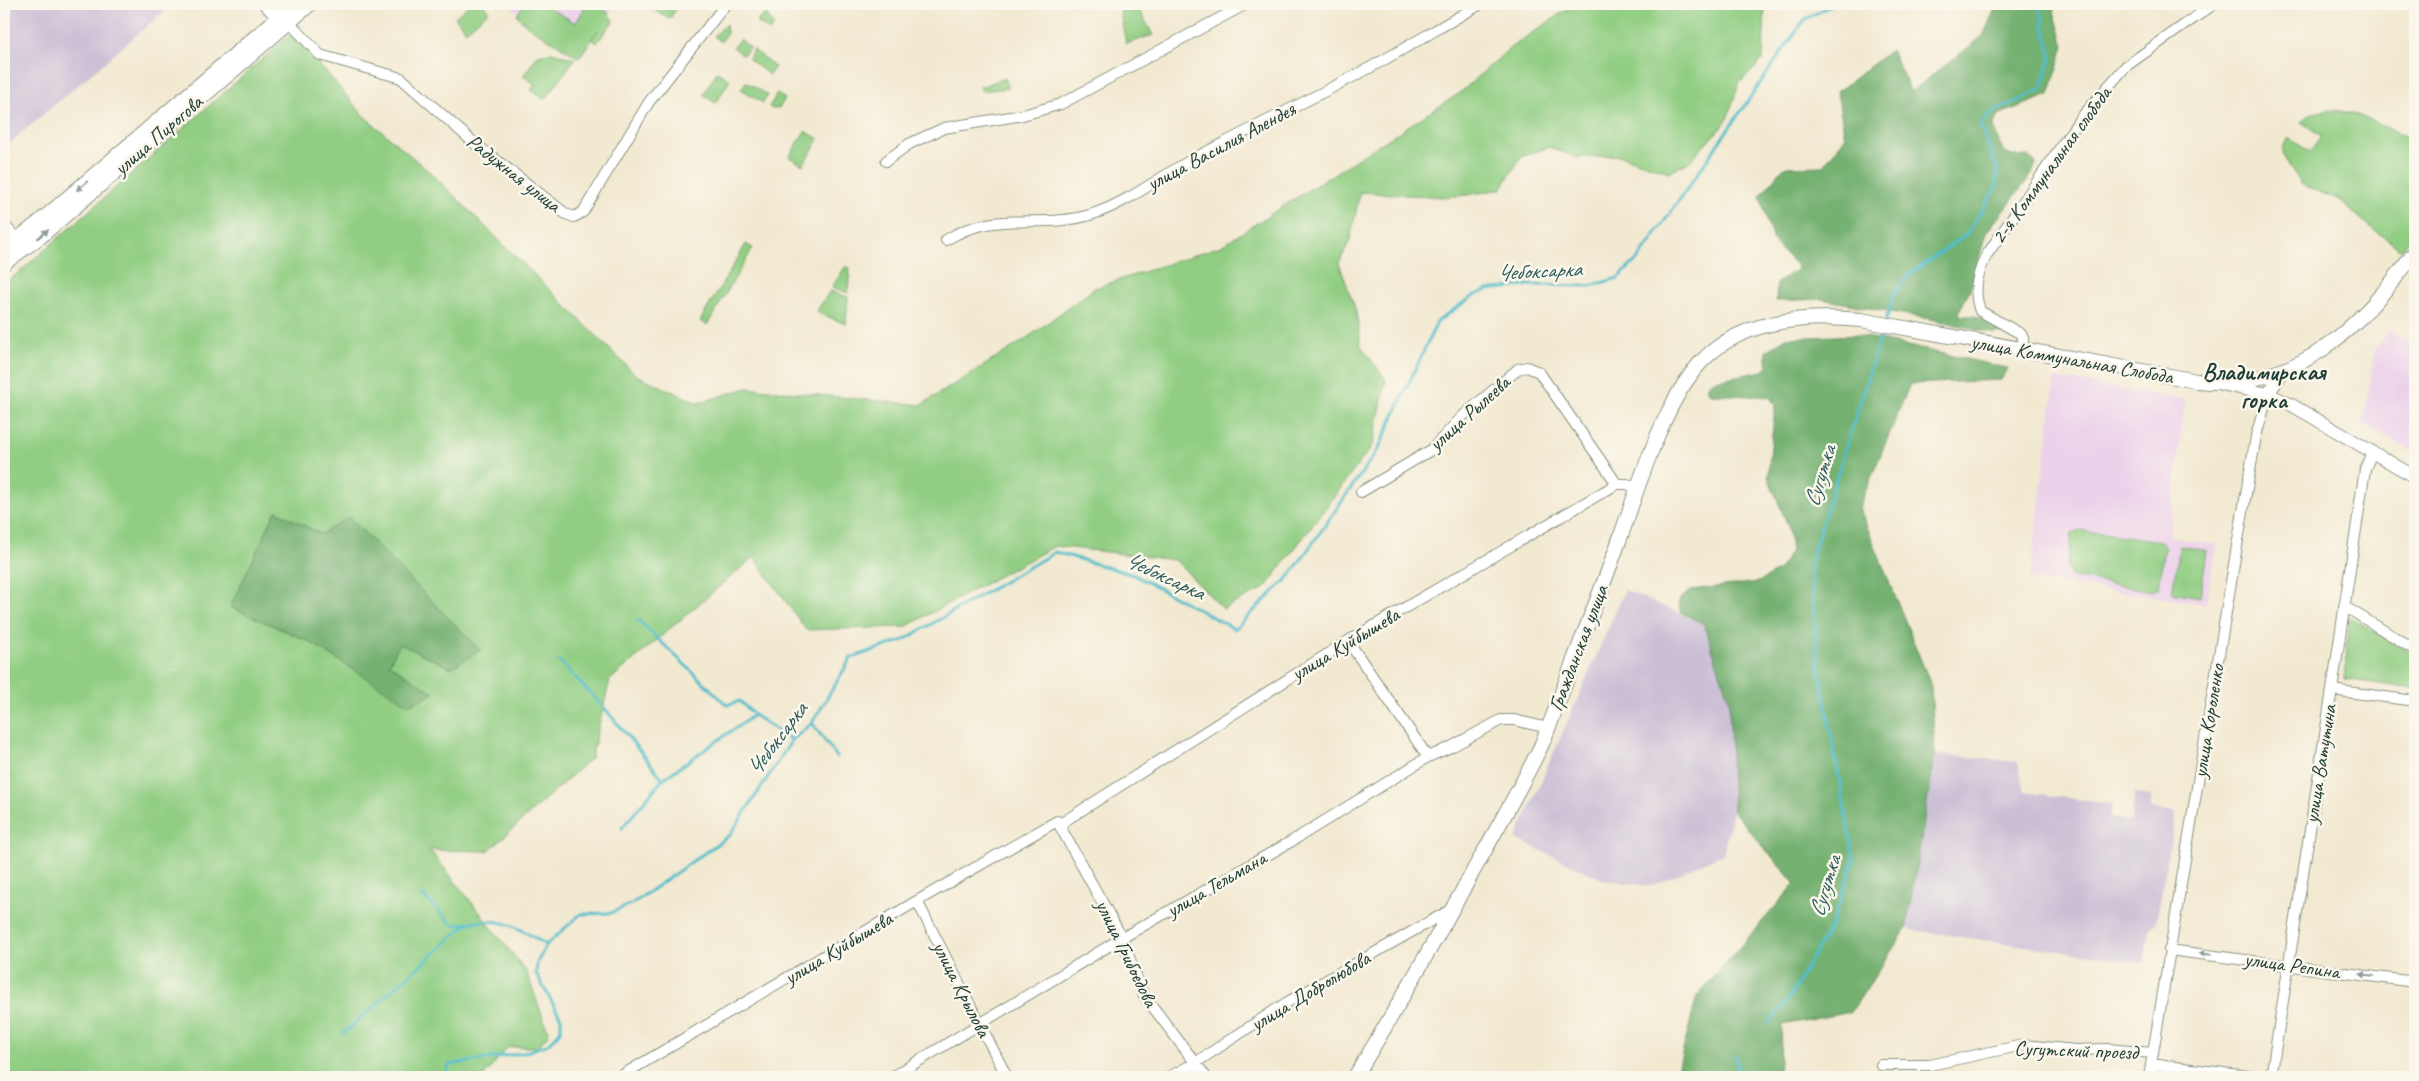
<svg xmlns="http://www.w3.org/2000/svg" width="2419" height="1081" viewBox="0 0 2419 1081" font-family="Caveat,sans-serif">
<rect width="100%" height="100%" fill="#fbf7ec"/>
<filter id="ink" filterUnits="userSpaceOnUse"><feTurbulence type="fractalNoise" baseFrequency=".02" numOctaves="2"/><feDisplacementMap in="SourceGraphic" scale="10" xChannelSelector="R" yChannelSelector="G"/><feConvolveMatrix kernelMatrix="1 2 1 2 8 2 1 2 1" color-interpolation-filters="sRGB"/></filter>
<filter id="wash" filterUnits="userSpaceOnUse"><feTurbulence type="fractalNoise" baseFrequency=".0096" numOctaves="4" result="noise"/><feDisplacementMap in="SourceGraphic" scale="20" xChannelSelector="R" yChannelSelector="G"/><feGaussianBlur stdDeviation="1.12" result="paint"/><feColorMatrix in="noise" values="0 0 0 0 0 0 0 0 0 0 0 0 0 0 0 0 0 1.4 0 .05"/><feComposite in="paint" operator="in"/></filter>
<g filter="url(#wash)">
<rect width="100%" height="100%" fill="#f2e9d1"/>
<!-- built -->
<path fill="#ecd1ea" d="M507,4h108l-36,54 -53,-33 -9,-10 1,-3z
M2390,329l16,11h9v113l-52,-30 13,-75z
M2055,378l130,22 -16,136 48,9 -11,59 -176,-25z"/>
<!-- industrial -->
<path fill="#cbbfd5" d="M4,4h169l-169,144z
M1625,590l79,34 25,76 4,111 -10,43 -71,32 -48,-6 -88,-41z
M1935,754l83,8 7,30 87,12 -2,14 21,3 4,-27 16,2 -1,13 26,4 -20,110 -7,6 -5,34 -238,-34z"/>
<!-- green -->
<path fill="#91ce83" stroke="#58865c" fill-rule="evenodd" d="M470,4h13l6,7 -23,20 -11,-14z
M524,4h19l33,19 9,-16 9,-3 15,9 -1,2 6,5 -17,23 -5,-4 6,-9 -19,28 -53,-33 -9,-10z
M643,4h36l-9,15z
M1136,4l17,31 -27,9 -6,-32z
M1575,4h190l-2,56 -24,24 -13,38 -37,40 -19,10 -53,-17 -39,3 -29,-11 -28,10 -20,32 -33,6 -27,2 -81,-5 -10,48 -11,23 17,48 5,35 25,34 -13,65 -108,143 -42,21 -48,-49 -120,-14 -150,81 -99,3 -52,-73 -144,123 -19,78 -103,93 -58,-1 96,121 23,63 -12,13h-29l-25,30h-479v-794l12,-8 276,-242 72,83 68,58 204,201 62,28 49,-15 174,17 102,-64 72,-53 126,-42 239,-153 50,-45zM276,511l45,23 130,134 -51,-25 -11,21 -81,-23 -77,-34z
M766,13l8,14 -4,4 -12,-8v-3z
M726,24l1,9 -6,9 -7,-6z
M740,39l10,8 -7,8 -10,-8z
M753,49l22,18 -6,8 -20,-16z
M552,52l23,7 -30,41 -14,-10 4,-6 -12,-8 15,-21z
M717,72l13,8 -14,23 -13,-8z
M1005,78l4,10 -27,3 -2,-4z
M746,82l22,13 -5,8 -22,-14z
M777,94l8,5 -6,9 -6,1 -4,-2z
M2331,110l22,3 62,27v91l-14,19 -48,-37 -11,-12 -40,-16 -19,-29v-9l6,-9 21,14 12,-16 -21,-14 11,-9z
M805,131l14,8 -16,26 -14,-8z
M746,244l7,4 -46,77 -7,-4z
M845,267l5,1 -2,25 -16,-6z
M830,291l18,6 -2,27 -30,-12z
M2079,530l82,11 4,7 -6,39 -6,4 -81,-14 -5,-9 5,-35z
M2180,546l27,5 -7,46 -28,-5z
M2350,617l65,38v34l-71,-10z"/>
<!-- forest -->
<path fill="#74b171" stroke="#4a7752" d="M1997,4h55l12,42 -15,49 -51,20 -5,11c9,23 8,31 35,30l8,7 -4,11 -46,59 -15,54 -12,25 2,4h13l26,11v5l-5,2 -55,-13 -119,-22 -45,2 1,-18 22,-15 -26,-27 -13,-45 24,-29 39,-1 22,-28 -8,-46 54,-42 20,42 72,-56z
M1858,335l149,33 -6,12 -91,4 -51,123 72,178 4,69 -29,175 -55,83 -69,13 -3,52h-103l21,-81 98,-112 -62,-73 -4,-111 -25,-76 -24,-12 -1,-12 12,-10 68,-8 20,-12 12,-19 -3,-25 -20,-49 7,-72 -5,-8 -60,-3 -3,-6 4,-7 52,-10 5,-5 -2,-15 20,-13z
M276,511l45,23 28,-17 131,133 -29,18 -51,-24 -11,20 45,29 -25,12 -101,-64 -78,-34z"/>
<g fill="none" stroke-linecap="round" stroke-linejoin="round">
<!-- stream -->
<path stroke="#51bdcb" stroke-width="3" d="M1886,320l8,-26 16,-20 56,-39 31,-49v-17l-16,-43 8,-12 53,-25 9,-32 -12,-53
M638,620l89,85 13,-4 14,14
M559,661l43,44 61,74
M812,723l25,34
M622,828l41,-49 91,-64 38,25
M422,895l31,30c46,-7 53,-6 93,20
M1769,1023l19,-23 45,-78 21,-62 -36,-198 -8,-99 73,-235
M344,1033l124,-110
M1735,1055l5,22
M446,1077l3,-12 74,-12 23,-8 9,-7 6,-9v-11l-25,-44 1,-11 9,-18 35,-31 30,-1 22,-10 97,-68 62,-95 20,-17 39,-65 53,-18 151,-88 79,23 101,54 54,-52 90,-129 58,-126 33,-24 16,-8 45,-5 59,1 28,-8 21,-20 165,-238 29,-16"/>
</g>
</g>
<g filter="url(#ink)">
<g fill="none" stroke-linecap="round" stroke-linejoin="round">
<!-- minor casing -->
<g stroke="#889382" stroke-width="12">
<path id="minor" d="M289,22l31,33 81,23 72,64 93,72 8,3 9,-5 66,-110 77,-98
M886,161l23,-17 35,-16 79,-13 38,-11 185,-100
M4,224l13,16
M946,240c50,-32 95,-9 147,-26 36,-12 68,-38 102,-56 55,-29 110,-56 165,-85 41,-22 80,-46 121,-69
M2023,350v-12l-2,-4 -41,-23c-7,-20 -3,-36 6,-55l94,-137 46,-53 88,-62
M1361,492l70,-42 32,-34 55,-47 9,-2 12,5 78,112
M2344,606l71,44
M1348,641l80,116
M2332,690l83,11
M1060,824l288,-183 269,-157h10l10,4
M917,901l90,176
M2169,950l246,32
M2151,1064l105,13
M1881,1065h49l93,-20 53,5 31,-1 46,4
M619,1077l298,-176 140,-80 65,117 21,56 63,83
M892,1077l230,-139 170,-97 136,-84 23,-10 50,-27h13l34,8
M1169,1077l26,-14 91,-60 166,-94
M2149,1077l88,-531 19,-110 12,-42
M2271,1077l61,-387 33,-221 7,-17"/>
</g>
<!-- tertiary casing -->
<g stroke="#889382" stroke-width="14">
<path id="tertiary" d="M265,4l13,14
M2221,384l47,10 22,10 125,73
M2268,394l16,-24"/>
</g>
<!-- secondary casing -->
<g stroke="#889382" stroke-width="16">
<path id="secondary" d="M4,250l33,-26 257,-220
M4,263l37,-27 269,-232
M1355,1077c42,-69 82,-140 121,-211 22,-39 45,-79 65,-120 12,-28 22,-57 33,-86 15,-40 31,-79 45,-119 19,-53 44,-139 83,-180 40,-42 105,-46 159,-41l336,61c102,10 162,-53 218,-129"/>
</g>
<!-- minor -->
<use href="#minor" stroke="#fff" stroke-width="10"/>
<!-- tertiary -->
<use href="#tertiary" stroke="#fff" stroke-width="12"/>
<!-- secondary -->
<use href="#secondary" stroke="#fff" stroke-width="14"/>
</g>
<!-- one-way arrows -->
<defs><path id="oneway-solid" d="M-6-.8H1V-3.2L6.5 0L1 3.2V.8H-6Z" transform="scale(1.25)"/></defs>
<g fill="#8f9e9a">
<use href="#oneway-solid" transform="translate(82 186) rotate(139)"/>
<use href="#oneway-solid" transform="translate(43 234) rotate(-39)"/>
<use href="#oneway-solid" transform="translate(2206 954) rotate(-172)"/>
<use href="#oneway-solid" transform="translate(2367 975) rotate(-173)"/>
</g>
</g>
<g text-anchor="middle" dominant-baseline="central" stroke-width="5" stroke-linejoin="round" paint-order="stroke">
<!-- street labels -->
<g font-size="21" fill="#1f3d34" stroke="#fbf7ec">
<text transform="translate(158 135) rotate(-41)">улица Пирогова</text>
<text transform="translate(1221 146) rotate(-28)">улица Василия Алендея</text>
<text transform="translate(2051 165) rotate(-54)">2-я Коммунальная слобода</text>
<text transform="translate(514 173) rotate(38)">Радужная улица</text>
<text transform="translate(2072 359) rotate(10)">улица Коммунальная Слобода</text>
<text transform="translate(1469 413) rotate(-42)">улица Рылеева</text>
<text transform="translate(1345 644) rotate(-31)">улица Куйбышева</text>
<text transform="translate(1578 648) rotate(-69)">Гражданская улица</text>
<text transform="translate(2208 721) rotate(-81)">улица Короленко</text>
<text transform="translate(2320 764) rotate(-81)">улица Ватутина</text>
<text transform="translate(1216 884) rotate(-30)">улица Тельмана</text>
<text transform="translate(838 948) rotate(-31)">улица Куйбышева</text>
<text transform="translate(1127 953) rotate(64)">улица Грибоедова</text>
<text transform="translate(2292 965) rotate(8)">улица Репина</text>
<text transform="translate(962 989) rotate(63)">улица Крылова</text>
<text transform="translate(1310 991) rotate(-31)">улица Добролюбова</text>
<text transform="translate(2076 1050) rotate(2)">Сугутский проезд</text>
</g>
<!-- water labels -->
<g font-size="22" font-style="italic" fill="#2c5d5a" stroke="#fbf7ec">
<text transform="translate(1539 271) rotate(-3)">Чебоксарка</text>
<text transform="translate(1820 476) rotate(-73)">Сугутка</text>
<text transform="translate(1165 576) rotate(25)">Чебоксарка</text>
<text transform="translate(777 739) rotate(-53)">Чебоксарка</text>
<text transform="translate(1825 886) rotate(-73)">Сугутка</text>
</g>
<!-- quarter labels -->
<g font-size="24" font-weight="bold" fill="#1f3d34" stroke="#fbf7ec">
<text x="2264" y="372">Владимирская<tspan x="2264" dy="28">горка</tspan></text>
</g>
</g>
<!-- margin -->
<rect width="2419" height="1081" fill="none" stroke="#fbf7ec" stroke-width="20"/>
</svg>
